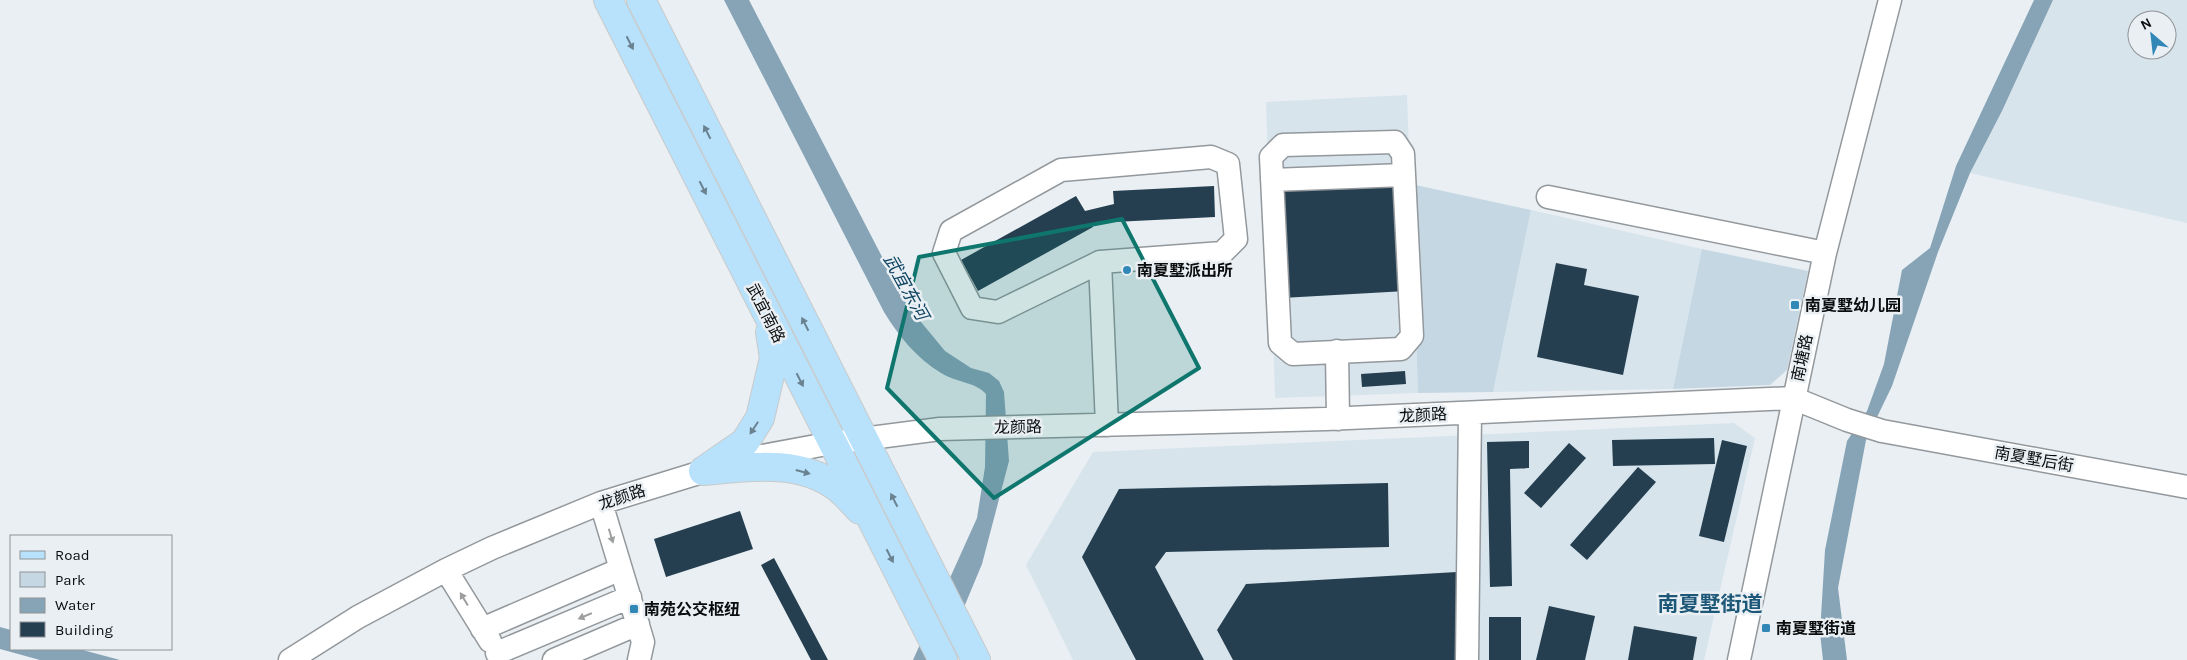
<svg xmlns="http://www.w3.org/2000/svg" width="2187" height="660" viewBox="0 0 2187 660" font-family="Karla,'Noto Sans SC',sans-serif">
<rect width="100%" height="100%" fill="#e9eff3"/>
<!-- built -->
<path fill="#d7e4ec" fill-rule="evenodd" d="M2053,0h134v223l-217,-50 32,-62zM2137,20h30v30h-30z
M1407,95l11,298 -143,5 -9,-296z
M1531,210l171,39 -29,140 -180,3z
M1734,423l21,15 -51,222h-631l-47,-95 67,-113z"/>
<!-- green -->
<path fill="#c4d7e3" d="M1411,184l120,26 -38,182 -75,1z
M1702,249l106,22 -21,99 -17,15 -97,4z"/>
<!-- water -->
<path fill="#87a4b7" d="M724,0h25l158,305 38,46 26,17 18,5 10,8 5,11 5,69 -27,103 -40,96h-29l64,-142 8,-51 1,-73c-10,-12 -31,-12 -45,-21 -24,-14 -43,-38 -57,-61z
M2034,0h19l-51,111 -32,62 -32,79 -46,134 -26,54 -28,148 9,72h-24l-3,-27 5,-83 22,-109 20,-30 17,-47 18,-94 28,-22 26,-82z
M0,627l11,3v19h68l41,11h-80l-40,-11z"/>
<!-- building -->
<path fill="#253f50" d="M1400,180l6,111 -124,7 -6,-111z
M1214,186l1,31 -101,5v-3l-22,5 1,3 -115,64 -17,-31 115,-64 9,15 29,-7 -1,-13z
M1556,263l31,6 -3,16 55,11 -16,79 -86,-18z
M1405,371l1,13 -44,3 -1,-13z
M1714,438l1,26 -102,2 -1,-26z
M1722,440l25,6 -23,96 -25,-6z
M1529,441v27l-19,1 2,117 -22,1 -3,-145z
M1569,443l17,15 -45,50 -17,-15z
M1638,467l18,15 -69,78 -17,-15z
M1388,483l1,64 -223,5 -11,15 49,93h-68l-54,-103 37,-68z
M740,511l13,38 -87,28 -12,-38z
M774,558l54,102h-17l-50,-95z
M1457,572l4,88h-228l-16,-30 29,-46z
M1549,606l46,10 -10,44h-49z
M1489,617h32v43h-32z
M1634,626l63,11 -4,23h-65z"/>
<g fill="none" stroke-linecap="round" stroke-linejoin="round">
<!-- minor casing -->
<g stroke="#93989c" stroke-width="25">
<path id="minor" d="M1395,142l8,12 9,182 -11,13 -108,5 -13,-11 -9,-186 12,-12z
M1211,157l17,7 8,75 -14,14 -122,9 -102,50 -26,-4 -28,-55 7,-22 110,-61z
M1272,180l132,-5
M1548,197l277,56
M1100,262l7,163
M1337,351l1,68
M601,503l42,139 -4,18
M446,570l44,71
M482,629l139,-60
M497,653l133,-56
M290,660l68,-43 88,-47 46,-22 109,-45 140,-43 91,-17 108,-14 386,-10 467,-21 54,22 35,11 305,56
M554,660l84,-36
M1467,660l3,-247
M1739,660l86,-407 65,-253"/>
</g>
<!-- major casing -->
<g stroke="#c9caca" stroke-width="30">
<path id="major" d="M608,0l335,660
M641,0l335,660
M703,471c44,-4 97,-13 135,17 8,6 15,15 22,22
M703,471l42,-29 15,-24 14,-60 -4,-26"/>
</g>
<!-- minor -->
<use href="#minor" stroke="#fff" stroke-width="22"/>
<!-- major -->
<use href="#major" stroke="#b8e1fb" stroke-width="28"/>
</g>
<!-- one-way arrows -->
<defs><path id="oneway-solid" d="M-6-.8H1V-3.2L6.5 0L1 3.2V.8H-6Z" transform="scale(1.25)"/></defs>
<g fill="#6a8190">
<use href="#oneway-solid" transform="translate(630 43) rotate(63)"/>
<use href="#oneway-solid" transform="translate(707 132) rotate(-117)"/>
<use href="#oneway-solid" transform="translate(703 188) rotate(63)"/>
<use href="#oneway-solid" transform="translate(805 324) rotate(-117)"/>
<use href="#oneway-solid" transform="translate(800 380) rotate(63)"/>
<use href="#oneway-solid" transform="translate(754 428) rotate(123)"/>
<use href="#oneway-solid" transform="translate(803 472) rotate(15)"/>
<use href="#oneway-solid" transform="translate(894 500) rotate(-117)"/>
<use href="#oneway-solid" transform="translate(890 556) rotate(63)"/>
</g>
<g fill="#9d9e9e">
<use href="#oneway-solid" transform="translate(611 536) rotate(73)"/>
<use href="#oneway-solid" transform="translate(464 599) rotate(-121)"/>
<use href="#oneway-solid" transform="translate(585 616) rotate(157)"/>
</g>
<!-- marked area -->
<path fill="#0f766e" fill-opacity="0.2" stroke="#0f766e" stroke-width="4" stroke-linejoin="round" d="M1122,219l77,149 -205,130 -107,-110 32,-131z"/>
<!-- markers -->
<g fill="#3187b6" stroke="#e9eff3" stroke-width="2">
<circle cx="1127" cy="270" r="5"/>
<rect x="1790" y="300" width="10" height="10" rx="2.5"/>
<rect x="629" y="604" width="10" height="10" rx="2.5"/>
<rect x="1761" y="623" width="10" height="10" rx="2.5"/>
</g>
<g text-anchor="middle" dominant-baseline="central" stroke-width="5" stroke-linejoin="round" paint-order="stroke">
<!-- poi labels -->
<g font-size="16" font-weight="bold" fill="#0a0c0d" stroke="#e9eff3" text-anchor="start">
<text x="1137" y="270">南夏墅派出所</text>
<text x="1805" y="305">南夏墅幼儿园</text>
<text x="644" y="609">南苑公交枢纽</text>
<text x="1776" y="628">南夏墅街道</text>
</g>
<!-- street labels -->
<g font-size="16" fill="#0a0c0d" stroke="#e9eff3">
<text transform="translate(766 313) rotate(63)">武宜南路</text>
<text transform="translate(1802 358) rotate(-78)">南塘路</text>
<text transform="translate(1423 415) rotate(-3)">龙颜路</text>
<text transform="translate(1018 427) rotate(-1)">龙颜路</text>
<text transform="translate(2034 459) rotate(10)">南夏墅后街</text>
<text transform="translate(622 497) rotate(-18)">龙颜路</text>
</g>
<!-- water labels -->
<g font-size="18" font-style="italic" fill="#0f4562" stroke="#e9eff3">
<text transform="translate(906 287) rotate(61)">武宜东河</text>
</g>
<!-- district labels -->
<g font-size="21" font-weight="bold" fill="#1e5879" stroke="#e9eff3">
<text x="1710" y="604">南夏墅街道</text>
</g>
</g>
<!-- legend -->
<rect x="10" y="535" width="162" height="115" fill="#e9eff3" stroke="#909497"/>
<rect x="20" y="551" width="25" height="8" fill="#b8e1fb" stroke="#909497"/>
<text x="55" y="560" font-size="15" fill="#0a0c0d">Road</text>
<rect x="20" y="572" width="25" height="15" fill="#c4d7e3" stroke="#909497"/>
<text x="55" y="585" font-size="15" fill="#0a0c0d">Park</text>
<rect x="20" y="598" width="25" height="15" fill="#87a4b7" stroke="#909497"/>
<text x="55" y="610" font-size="15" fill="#0a0c0d">Water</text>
<rect x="20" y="622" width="25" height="15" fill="#253f50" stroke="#909497"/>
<text x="55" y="635" font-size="15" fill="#0a0c0d">Building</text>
<!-- north arrow -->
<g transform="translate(2152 35) rotate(332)"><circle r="24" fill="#e9eff3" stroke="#909497"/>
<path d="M0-4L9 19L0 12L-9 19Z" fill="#3187b6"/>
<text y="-8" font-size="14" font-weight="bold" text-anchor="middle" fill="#0a0c0d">N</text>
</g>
</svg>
